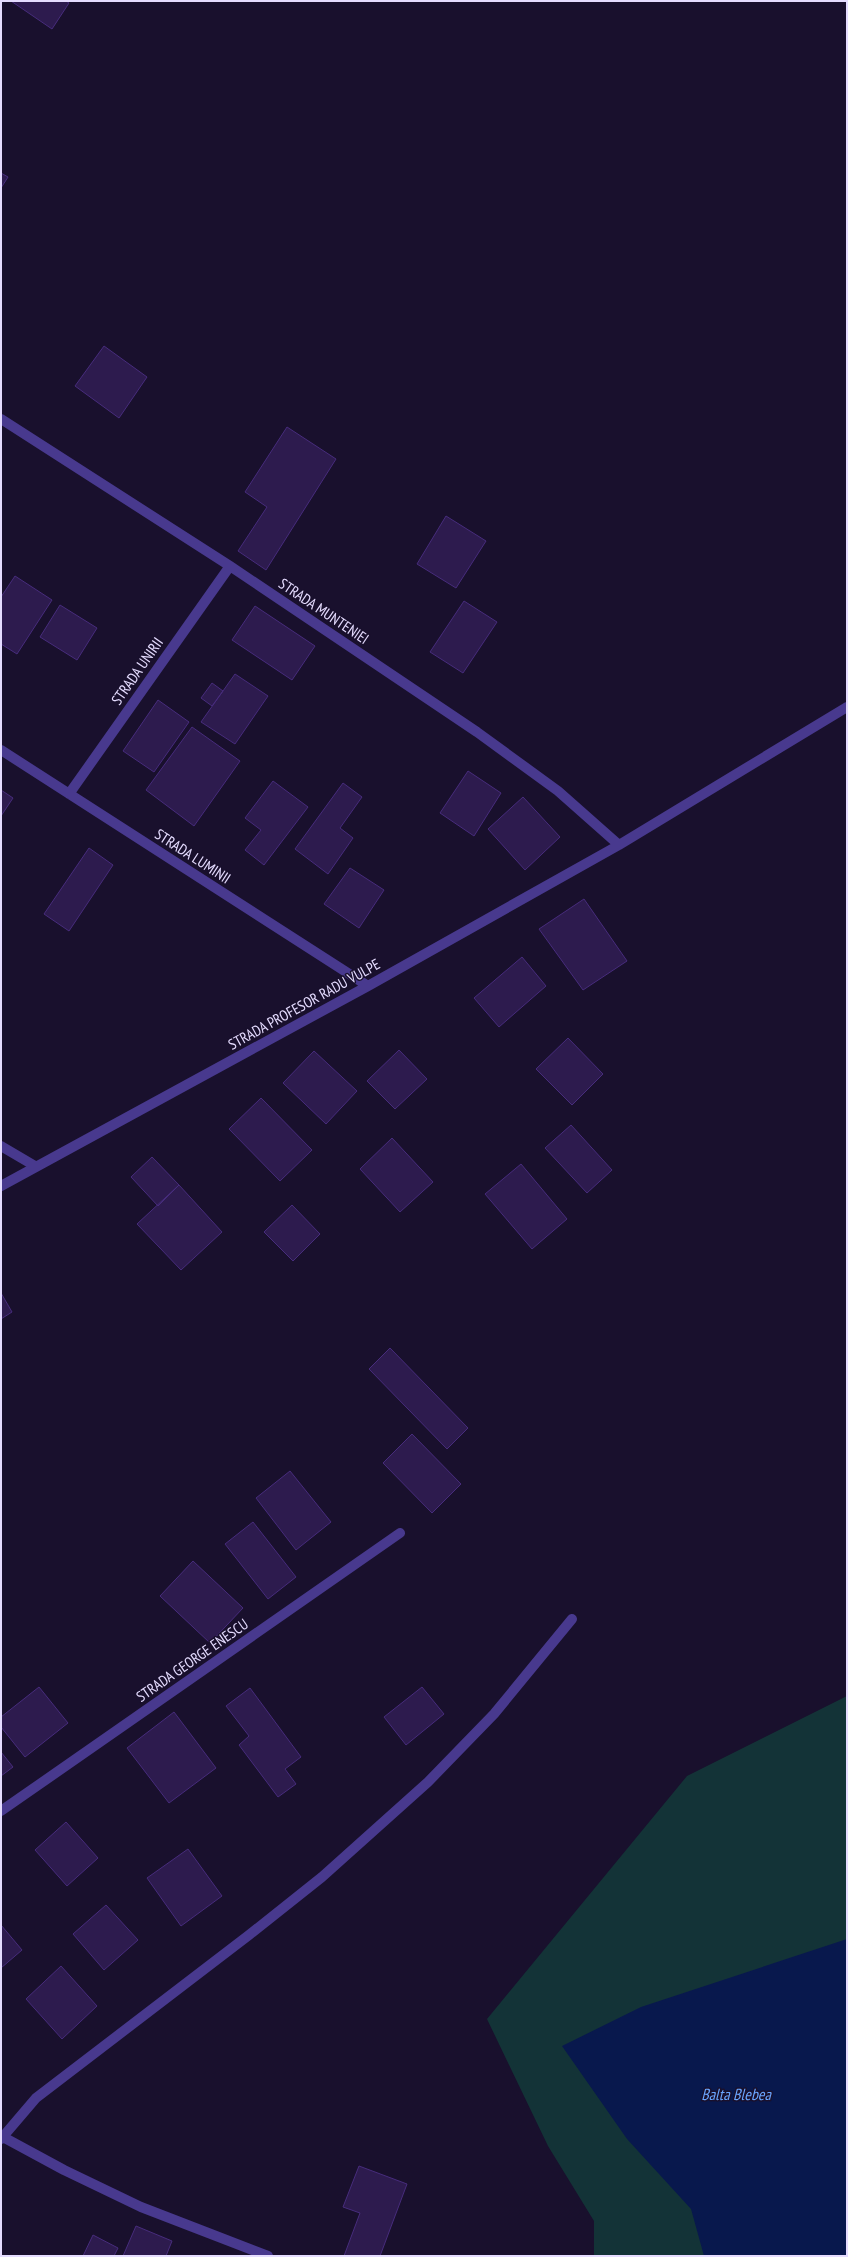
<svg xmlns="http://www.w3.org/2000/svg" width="848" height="2257" viewBox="0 0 848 2257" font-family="'PT Sans Narrow',sans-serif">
<rect width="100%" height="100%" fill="#19102d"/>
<!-- green -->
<path fill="#133337" d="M847,1696v560h-253v-35l-46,-75 -61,-127 200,-243z"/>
<!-- water -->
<path fill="#08184d" d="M847,1939v317h-143l-13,-47 -64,-70 -65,-93 79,-39z"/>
<!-- building -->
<path fill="#2d1b4e" stroke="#472c7c" d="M11,1h55l3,2 -17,26z
M1,173l7,4 -7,11z
M104,346l43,31 -28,41 -44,-32z
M287,427l49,32 -70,111 -28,-19 29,-44 -22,-15z
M446,516l40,25 -30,47 -39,-24z
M15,576l37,24 -35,54 -16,-10v-47z
M464,601l33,21 -34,51 -33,-21z
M60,605l37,23 -20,32 -37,-23z
M255,606l60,40 -23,34 -60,-40z
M235,674l33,22 -33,48 -34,-22z
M212,683l11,8 -11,15 -11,-8z
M158,700l31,22 -35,50 -31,-21z
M192,727l48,34 -46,65 -48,-36z
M468,771l33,22 -27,43 -34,-23z
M273,781l35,26 -44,58 -19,-15 16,-20 -16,-12z
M343,783l19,14 -22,31 13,10 -25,36 -33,-25z
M1,790l12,8 -12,18z
M523,797l37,40 -35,33 -37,-41z
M89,848l24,17 -44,66 -25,-17z
M350,868l34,22 -25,38 -35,-24z
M584,899l43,62 -44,29 -44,-61z
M522,957l24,29 -47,41 -25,-29z
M568,1038l35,36 -31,31 -36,-36z
M399,1050l28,29 -32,30 -28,-28z
M314,1051l43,40 -31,33 -43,-41z
M261,1098l51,52 -32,31 -51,-52z
M571,1125l41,45 -25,23 -42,-45z
M392,1138l41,44 -33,30 -40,-43z
M152,1157l27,28 -21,21 -27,-29z
M521,1164l46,55 -35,30 -47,-55z
M179,1185l43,47 -41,38 -44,-46z
M292,1205l28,29 -27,27 -29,-29z
M1,1293l11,19 -11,7z
M390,1348l78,80 -21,21 -78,-80z
M412,1434l49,50 -29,29 -49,-50z
M290,1471l41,51 -35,28 -40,-52z
M253,1522l43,55 -28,22 -43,-55z
M193,1561l50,47 -33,35 -50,-47z
M39,1687l29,36 -43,34 -24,-30v-10z
M422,1687l22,27 -38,31 -22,-28z
M250,1688l51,69 -16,12 11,15 -18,13 -39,-52 10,-9 -23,-30z
M174,1712l42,56 -47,35 -42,-55z
M1,1752l12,15 -12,9z
M66,1822l32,36 -31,28 -32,-36z
M188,1849l34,47 -41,30 -34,-48z
M106,1905l32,35 -34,30 -31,-36z
M1,1925l21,25 -21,18z
M61,1966l36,40 -35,33 -36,-40z
M359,2166l48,18 -27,72h-36l16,-43 -17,-6z
M136,2226l36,15 -6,15h-43z
M93,2235l25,13 -4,8h-31z"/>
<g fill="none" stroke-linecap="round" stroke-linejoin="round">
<!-- minor -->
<path stroke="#48398e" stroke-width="10" d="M1,419l229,147 247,166 81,59 61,54
M1,750l367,236
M69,794l161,-228
M1,1146l34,20
M1,1186l367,-200 251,-141 228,-138
M1,1811l399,-278
M3,2137l61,33 77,37 127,49
M1,2139l35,-41 213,-163 73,-58 106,-95 66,-68 78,-95"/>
</g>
<g text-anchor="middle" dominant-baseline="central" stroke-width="3" stroke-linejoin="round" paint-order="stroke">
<!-- street labels -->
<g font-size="15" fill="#e5dcff" stroke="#19102d">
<text transform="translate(324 611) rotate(34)">STRADA MUNTENIEI</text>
<text transform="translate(137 671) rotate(-55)">STRADA UNIRII</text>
<text transform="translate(193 856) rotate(33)">STRADA LUMINII</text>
<text transform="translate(304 1004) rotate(-29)">STRADA PROFESOR RADU VULPE</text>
<text transform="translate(192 1660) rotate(-35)">STRADA GEORGE ENESCU</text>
</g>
<!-- water labels -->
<g font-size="16" font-style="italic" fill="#6aa5ff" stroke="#19102d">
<text x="736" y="2094">Balta Blebea</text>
</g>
</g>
<!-- border -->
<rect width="848" height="2257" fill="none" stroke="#e5dcff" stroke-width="4"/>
</svg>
